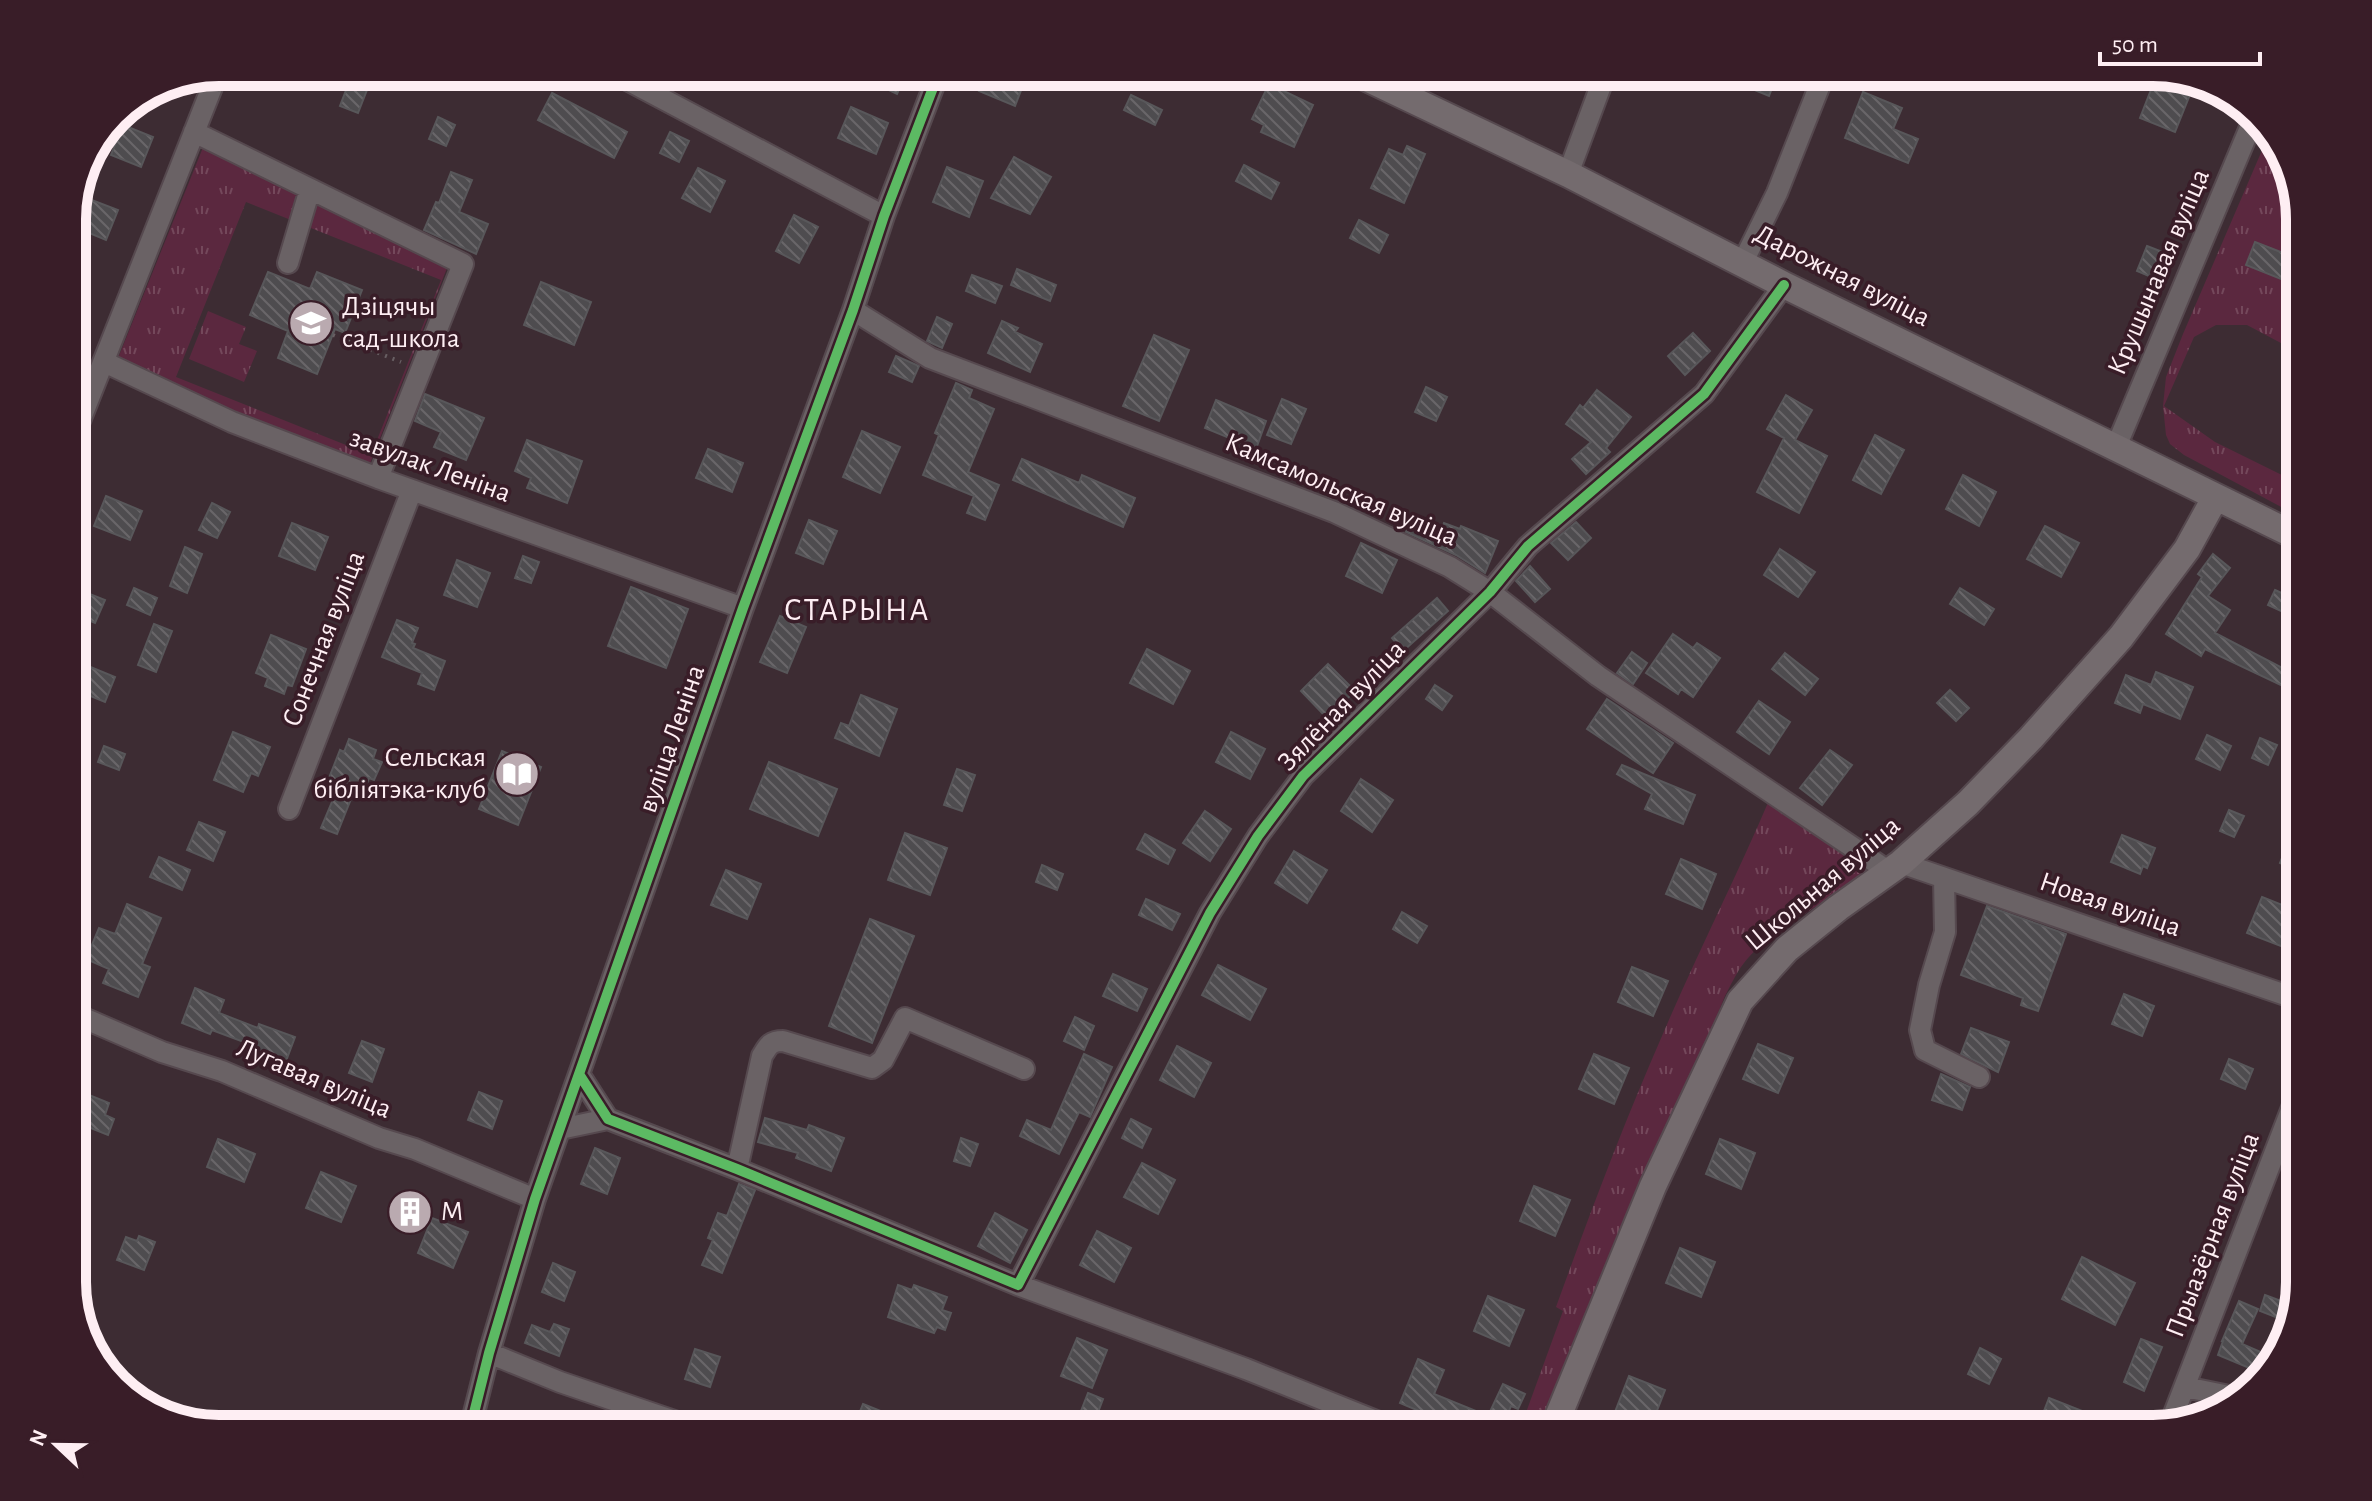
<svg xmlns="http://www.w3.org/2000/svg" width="2372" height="1501" viewBox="0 0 2372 1501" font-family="'Alegreya Sans',sans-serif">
<defs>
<pattern id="grass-tufts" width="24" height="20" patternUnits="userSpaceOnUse" patternTransform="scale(2)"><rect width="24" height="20" fill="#5b283f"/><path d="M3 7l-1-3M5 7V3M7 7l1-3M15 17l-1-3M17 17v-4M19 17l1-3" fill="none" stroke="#74485b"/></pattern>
<pattern id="building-back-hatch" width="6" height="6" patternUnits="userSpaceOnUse" patternTransform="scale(2)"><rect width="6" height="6" fill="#4e4c4f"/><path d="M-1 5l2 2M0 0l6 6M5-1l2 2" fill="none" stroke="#696669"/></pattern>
</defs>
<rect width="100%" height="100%" fill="#3d2c33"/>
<!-- grass -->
<path fill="url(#grass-tufts)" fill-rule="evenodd" d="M2269,134l12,12 19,72v135l-53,-28h-31l-22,12 -30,69 51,36 85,42v33l-116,-62 -14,-11 -4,-9 -3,-29 3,-29 17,-43z
M204,145l245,118 -80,203 -137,-54 -114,-54zM246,202l195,78 -70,175 -195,-78z
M208,311l38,16 -7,17 18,7 -13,31 -55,-23z
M1770,798l97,68 -4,13c-34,20 -97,54 -119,84 -8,10 -13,22 -19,33l-176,433h-29l43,-118 -7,-4c33,-91 67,-182 106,-271 34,-80 74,-158 108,-238z"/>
<!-- building -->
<path fill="url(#building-back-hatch)" stroke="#58575a" stroke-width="2" d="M353,72h21l-16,41 -18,-7z
M851,72h56l-10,22z
M987,72h41l-13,34 -36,-15z
M1711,72h67l-9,24z
M2154,82l35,15 -14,35 -35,-14z
M1269,84l44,21 -19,42 -33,-15 3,-7 -12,-6z
M1863,92l39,16 -9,21 25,10 -10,24 -63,-25z
M552,93l75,39 -13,26 -76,-38z
M1131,95l31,15 -7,15 -31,-15z
M851,107l37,16 -12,31 -38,-16z
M438,117l17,8 -9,21 -17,-7z
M123,125l30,12 -12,30 -30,-12z
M670,132l19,9 -10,21 -19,-9z
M1407,146l18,8 -21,49 -33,-15 18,-39 14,6z
M1014,157l37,20 -21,37 -39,-16z
M1244,165l35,18 -8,16 -35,-18z
M947,167l36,14 -14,36 -36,-15z
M698,168l27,13 -15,31 -28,-14z
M451,172l21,8 -13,32 29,12 -12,30 -52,-24 12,-28 3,1z
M89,199l29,11 -12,30 -29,-12z
M794,215l24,12 -19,36 -23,-12z
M1359,220l29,15 -9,18 -29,-15z
M2255,242l41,16 -10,23 -40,-16z
M2147,246l26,10 -10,26 -26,-11z
M1017,269l39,16 -6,16 -39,-16z
M268,272l42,17 7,-17 45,18 -17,43 -10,-4 -18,45 -39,-16 10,-27 -38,-16z
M972,275l30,11 -7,17 -29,-12z
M541,282l50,20 -17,43 -50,-20z
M937,317l15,7 -10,24 -15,-7z
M1002,321l16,7 -3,4 27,12 -12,28 -42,-19z
M1693,333l17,18 -25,24 -17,-19z
M1154,335l35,15 -30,71 -36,-15z
M896,356l23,10 -7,16 -23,-10z
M956,383l16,7 -3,8 25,11 -26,63 31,13 -14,35 -18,-7 7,-17 -51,-21 16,-40 -4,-2z
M1426,387l21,10 -11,24 -21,-9z
M1597,390l34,27 -25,31 4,4 -24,22 -14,-15 19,-17 -25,-18 14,-19 3,3z
M425,394l59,24 -18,42 -32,-13 7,-15 -26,-11z
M1786,395l26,15 -17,30 32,16 -28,57 -42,-21 27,-54 -17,-9z
M1282,399l24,10 -15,35 -24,-9z
M1216,400l50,21 -10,28 -51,-21z
M862,431l38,16 -20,46 -37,-16z
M1875,435l29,15 -23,44 -28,-14z
M527,440l55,21 -15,42 -40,-15 4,-10 -16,-7z
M708,449l35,14 -11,29 -36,-14z
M1022,459l57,24 3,-8 53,23 -12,29 -110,-47z
M1963,475l33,17 -17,34 -33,-17z
M106,496l36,15 -12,29 -36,-14z
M212,503l18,9 -13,26 -18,-8z
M1412,517l30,12 2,-6 16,6 1,-3 37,15 -13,32 -29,-18 -50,-23z
M809,520l28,11 -14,33 -27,-11z
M1576,522l15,16 -23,22 -17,-17z
M292,523l36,14 -13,33 -36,-14z
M2045,526l34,17 -18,34 -34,-18z
M1361,543l36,17 -15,33 -36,-17z
M185,547l17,7 -15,39 -17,-7z
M1780,549l35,23 -17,25 -34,-22z
M2213,554l17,14 -22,28 22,14 -15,23 85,44v17l-95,-45 -4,7 -35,-22 36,-57 -4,-3z
M523,556l16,6 -8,21 -16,-5z
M457,560l33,13 -13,34 -33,-12z
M1530,566l20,23 -15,13 -19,-21z
M72,587l33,13 -10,23 -23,-10z
M631,587l57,22 -22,59 -58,-22z
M134,588l23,10 -7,17 -23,-10z
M1960,588l34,21 -10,16 -34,-21z
M2275,590l22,10 -7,15 -22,-10z
M1437,598l11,13 -45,40 -11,-13z
M780,616l26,11 -19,46 -27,-11z
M397,620l21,8 -6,15 3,1 -2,4 32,13 -11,29 -16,-6 4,-11 -40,-16z
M154,624l18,7 -16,41 -18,-7z
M1673,634l20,14 4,-5 23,15 -27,39 -12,-8 -3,5 -32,-21z
M271,635l35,14 -14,37 -5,-1 -3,9 -19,-8 3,-8 -12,-5z
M1147,649l43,22 -17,33 -43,-21z
M1632,652l15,11 -14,21 -16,-11z
M1785,653l33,26 -13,16 -33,-26z
M1328,664l27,27 -28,27 -26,-27z
M88,666l27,11 -10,25 -27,-11z
M2156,672l37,15 -13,32 -37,-15 -3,9 -25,-10 11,-28 25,10z
M1435,685l17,11 -10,14 -16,-11z
M1950,690l19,18 -13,13 -19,-18z
M861,695l36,14 -18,47 -44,-18 6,-15 8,3z
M1607,699l66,44 -20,30 -66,-44z
M1759,701l31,21 -21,32 -32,-22z
M233,732l37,15 -12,29 -7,-3 -8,19 -29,-12z
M1231,732l34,17 -15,30 -34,-17z
M2207,735l24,11 -11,24 -24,-11z
M2260,738l17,7 -9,20 -16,-7z
M349,739l27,11 -3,9 9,3 -8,18 -5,-2 -5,14 -9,-3 -18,45 -16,-6 19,-45 -11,-5 11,-28 4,2z
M104,746l21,8 -6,16 -21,-8z
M1830,750l22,15 -30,40 -22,-17z
M502,751l39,16 -23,58 -39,-16z
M769,762l68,27 -19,47 -68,-27z
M1622,765l73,30 -12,29 -38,-15 7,-15 -35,-20z
M957,769l18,6 -13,36 -18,-6z
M1361,779l32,21 -21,32 -31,-21z
M2229,810l15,6 -10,21 -14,-6z
M1205,811l26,18 -21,32 -27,-18z
M2299,815h1v57l-20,-9z
M199,822l26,10 -12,29 -26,-11z
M905,833l42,15 -17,47 -42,-15z
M1145,834l30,16 -7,14 -31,-15z
M2122,835l33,13 -8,20 -4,-2 -3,8 -29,-12z
M1294,851l33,19 -20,33 -32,-20z
M159,857l31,13 -8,20 -32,-13z
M1681,859l35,15 -14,35 -36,-15z
M1042,865l21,9 -6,16 -21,-8z
M726,870l35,14 -14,35 -36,-14z
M2262,897l38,15 -14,36 -39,-15z
M1146,899l34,15 -8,16 -33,-15z
M127,904l34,14 -19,46 8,3 -12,30 -35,-14 6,-14 -23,-10 13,-31 16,6z
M1987,906l79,28 -28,77 -17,-6 2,-7 -62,-23z
M1402,912l25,14 -10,17 -24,-14z
M870,919l44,17 -42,107 -43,-17z
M1218,965l48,24 -16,31 -48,-25z
M1632,967l36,14 -15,35 -35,-14z
M1113,974l34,15 -10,22 -34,-15z
M195,988l29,12 -5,13 39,15 1,-4 36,13 -9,24 -35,-13 1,-3 -40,-15 -2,4 -28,-11z
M2124,994l30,12 -12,30 -30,-12z
M1075,1017l19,9 -10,24 -20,-9z
M1971,1028l38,14 -11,30 -37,-18z
M362,1041l22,8 -12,33 -23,-9z
M1758,1044l35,14 -15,35 -35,-14z
M1177,1046l34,17 -17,34 -34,-17z
M1084,1054l28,13 -22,50 -11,-5 -20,42 -39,-18 7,-16 24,10z
M1594,1054l35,14 -15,36 -35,-15z
M2229,1059l24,10 -8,20 -24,-10z
M1941,1074l29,13 -8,23 -30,-10z
M479,1092l23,9 -10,28 -24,-9z
M89,1095l20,8 -4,12 9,4 -6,16 -30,-12z
M765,1118l42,12 2,-5 35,13 -13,33 -35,-13 2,-5 -40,-11z
M1131,1119l20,10 -9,19 -20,-10z
M961,1138l17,6 -8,22 -16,-5z
M218,1139l37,15 -11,28 -37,-15z
M1720,1139l35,14 -14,36 -35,-15z
M595,1148l25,10 -13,36 -26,-10z
M1142,1163l33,17 -17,34 -34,-17z
M321,1172l35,14 -15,36 -35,-14z
M739,1184l16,6 -33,83 -20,-8 11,-25 -5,-2 10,-25 9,3z
M1534,1186l36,14 -15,36 -35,-15z
M995,1213l32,17 -17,33 -32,-17z
M432,1218l36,14 -15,36 -35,-15z
M1097,1231l34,17 -17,34 -34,-17z
M139,1236l16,6 -11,28 -27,-10 9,-23 11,4z
M1680,1248l35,14 -14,35 -35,-14z
M2082,1257l53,26 -20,42 -53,-26z
M553,1263l22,9 -11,29 -22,-9z
M898,1285l14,5 2,-5 33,12 -5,13 9,3 -6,17 -8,-3 -3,6 -46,-16z
M2265,1295l19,7 -6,16 -18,-7z
M1488,1296l36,14 -15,36 -35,-15z
M2239,1301l19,8 -16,35 35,15 -1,4 -12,11 -46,-19 5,-14h-1z
M554,1324l15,5 -10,27 -34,-13 7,-18 18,7z
M1077,1338l30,12 -15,38 -31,-12z
M2141,1339l21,8 -18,44 -20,-9z
M1980,1348l21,11 -12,25 -21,-10z
M695,1349l25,8 -10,30 -25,-8z
M1418,1359l26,11 -10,24 54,22 15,-32 22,10 -7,15 -7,-3 -7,17 14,6h-70l2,-5 -50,-21z
M1629,1376l36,14 -14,36 -36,-14z
M1088,1393l15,6 -6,16 32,14h-55z
M2049,1398l41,16 -5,15h-33l-13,-5z
M863,1404l60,24v1h-70z"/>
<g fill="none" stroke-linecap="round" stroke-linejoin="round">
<!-- minor casing -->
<g stroke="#56494f" stroke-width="24">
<path id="minor" d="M612,72l272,144
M194,132l269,132 -85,214
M1568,174l38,-102
M1743,262l34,-69 48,-121
M288,263l22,-74
M853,310l77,48 404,154 116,55 40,25 108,84 290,195
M104,362l128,60 146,56 365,130
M72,441l146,-369
M2116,447l138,-329
M289,809l123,-319
M1901,863l399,137
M1944,878l1,54 -16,53 -9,45 5,20 54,27
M72,1013l90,39 60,19 157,67 36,11 120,50
M579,1074l29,45 129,50 281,116 228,84 150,60
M560,1129l48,-10
M737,1169l25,-113c6,-10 8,-15 21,-15l89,27 11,-8 22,-42 119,51
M1018,1285l192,-372 48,-77 45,-60 187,-184 38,-46 176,-152 80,-109
M489,1353l71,29 138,47
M2185,1387l54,11
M2170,1424l130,-337
M470,1429l19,-76 46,-154 208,-591 110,-298 31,-94 55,-144"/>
</g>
<!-- major casing -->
<g stroke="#56494f" stroke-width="30">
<path id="major" d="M1354,72l214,102 216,111 516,253
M1553,1429l100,-243 87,-185 47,-52 51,-41 63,-45 67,-60 63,-65 90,-101 66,-88 28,-51"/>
</g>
<!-- path -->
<path stroke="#685f63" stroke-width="4" stroke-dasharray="2 6" stroke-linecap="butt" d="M333,335l68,27"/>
<!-- minor -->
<use href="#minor" stroke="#6a6265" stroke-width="20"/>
<!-- major -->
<use href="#major" stroke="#746b6e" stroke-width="26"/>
<!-- cycleway casing -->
<g stroke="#391d28" stroke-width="15">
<path id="cycleway" d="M579,1074l29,45 129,50 281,116 192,-372 48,-77 45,-60 187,-184 38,-46 176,-152 80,-109
M470,1429l19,-76 46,-154 208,-591 110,-298 31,-94 55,-144"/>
</g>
<!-- cycleway -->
<use href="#cycleway" stroke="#5cba63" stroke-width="10"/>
</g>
<!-- icons -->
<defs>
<g id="school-disc" transform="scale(2.3)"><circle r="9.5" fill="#baaab0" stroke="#391d28"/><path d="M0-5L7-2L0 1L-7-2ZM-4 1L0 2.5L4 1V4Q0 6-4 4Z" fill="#fff"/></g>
<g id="library-disc" transform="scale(2.3)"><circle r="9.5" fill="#baaab0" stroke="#391d28"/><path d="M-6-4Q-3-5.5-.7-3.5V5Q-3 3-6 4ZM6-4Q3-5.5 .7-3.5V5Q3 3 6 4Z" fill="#fff"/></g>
<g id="building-disc" transform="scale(2.3)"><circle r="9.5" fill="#baaab0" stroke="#391d28"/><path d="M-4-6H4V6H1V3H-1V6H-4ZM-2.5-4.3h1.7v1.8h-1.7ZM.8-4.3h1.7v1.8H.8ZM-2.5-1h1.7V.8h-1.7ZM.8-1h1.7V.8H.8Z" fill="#fff"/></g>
</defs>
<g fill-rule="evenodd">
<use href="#school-disc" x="311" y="323"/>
<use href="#library-disc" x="517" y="774"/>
<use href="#building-disc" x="410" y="1212"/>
</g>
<g text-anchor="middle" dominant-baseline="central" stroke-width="7" stroke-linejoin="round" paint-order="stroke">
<!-- street labels -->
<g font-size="28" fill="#feeef3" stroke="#391d28">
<text transform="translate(2159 272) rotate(-67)">Крушынавая вуліца</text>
<text transform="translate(1842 276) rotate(27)">Дарожная вуліца</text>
<text transform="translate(430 466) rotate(20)">завулак Леніна</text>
<text transform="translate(1341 490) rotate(23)">Камсамольская вуліца</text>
<text transform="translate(324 639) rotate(-69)">Сонечная вуліца</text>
<text transform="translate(1342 706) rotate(-46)">Зялёная вуліца</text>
<text transform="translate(672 739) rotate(-71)">вуліца Леніна</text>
<text transform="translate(1823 884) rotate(-40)">Школьная вуліца</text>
<text transform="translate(2110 905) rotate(19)">Новая вуліца</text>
<text transform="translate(314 1079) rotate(23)">Лугавая вуліца</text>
<text transform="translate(2213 1235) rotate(-69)">Прыазёрная вуліца</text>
</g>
<!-- poi labels -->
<g font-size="28" fill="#feeef3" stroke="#391d28" text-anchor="start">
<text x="342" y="307">Дзіцячы<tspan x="342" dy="32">сад-школа</tspan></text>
<text x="486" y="758" text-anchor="end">Сельская<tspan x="486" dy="32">бібліятэка-клуб</tspan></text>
<text x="441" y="1212">M</text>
</g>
<!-- quarter labels -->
<g font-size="32" letter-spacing="2" fill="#feeef3" stroke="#391d28">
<text x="857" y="610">СТАРЫНА</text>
</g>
</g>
<!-- crop -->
<path d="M0 0H2372V1501H0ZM219 86H2153A133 133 0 0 1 2286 219V1282A133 133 0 0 1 2153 1415H219A133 133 0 0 1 86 1282V219A133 133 0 0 1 219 86Z" fill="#391d28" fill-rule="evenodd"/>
<path fill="none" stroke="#feeef3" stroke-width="10" d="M219 86H2153A133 133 0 0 1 2286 219V1282A133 133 0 0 1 2153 1415H219A133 133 0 0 1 86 1282V219A133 133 0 0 1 219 86Z"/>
<!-- north arrow -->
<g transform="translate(56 1445) rotate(292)" stroke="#391d28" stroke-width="6" paint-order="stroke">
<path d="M0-6L14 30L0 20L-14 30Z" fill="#feeef3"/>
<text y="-12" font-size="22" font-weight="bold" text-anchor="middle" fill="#feeef3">N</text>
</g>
<!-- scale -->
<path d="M2100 52v12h160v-12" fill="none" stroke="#feeef3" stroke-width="4"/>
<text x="2112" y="52" font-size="24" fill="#feeef3" stroke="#391d28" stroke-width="6" paint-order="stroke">50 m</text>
</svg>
